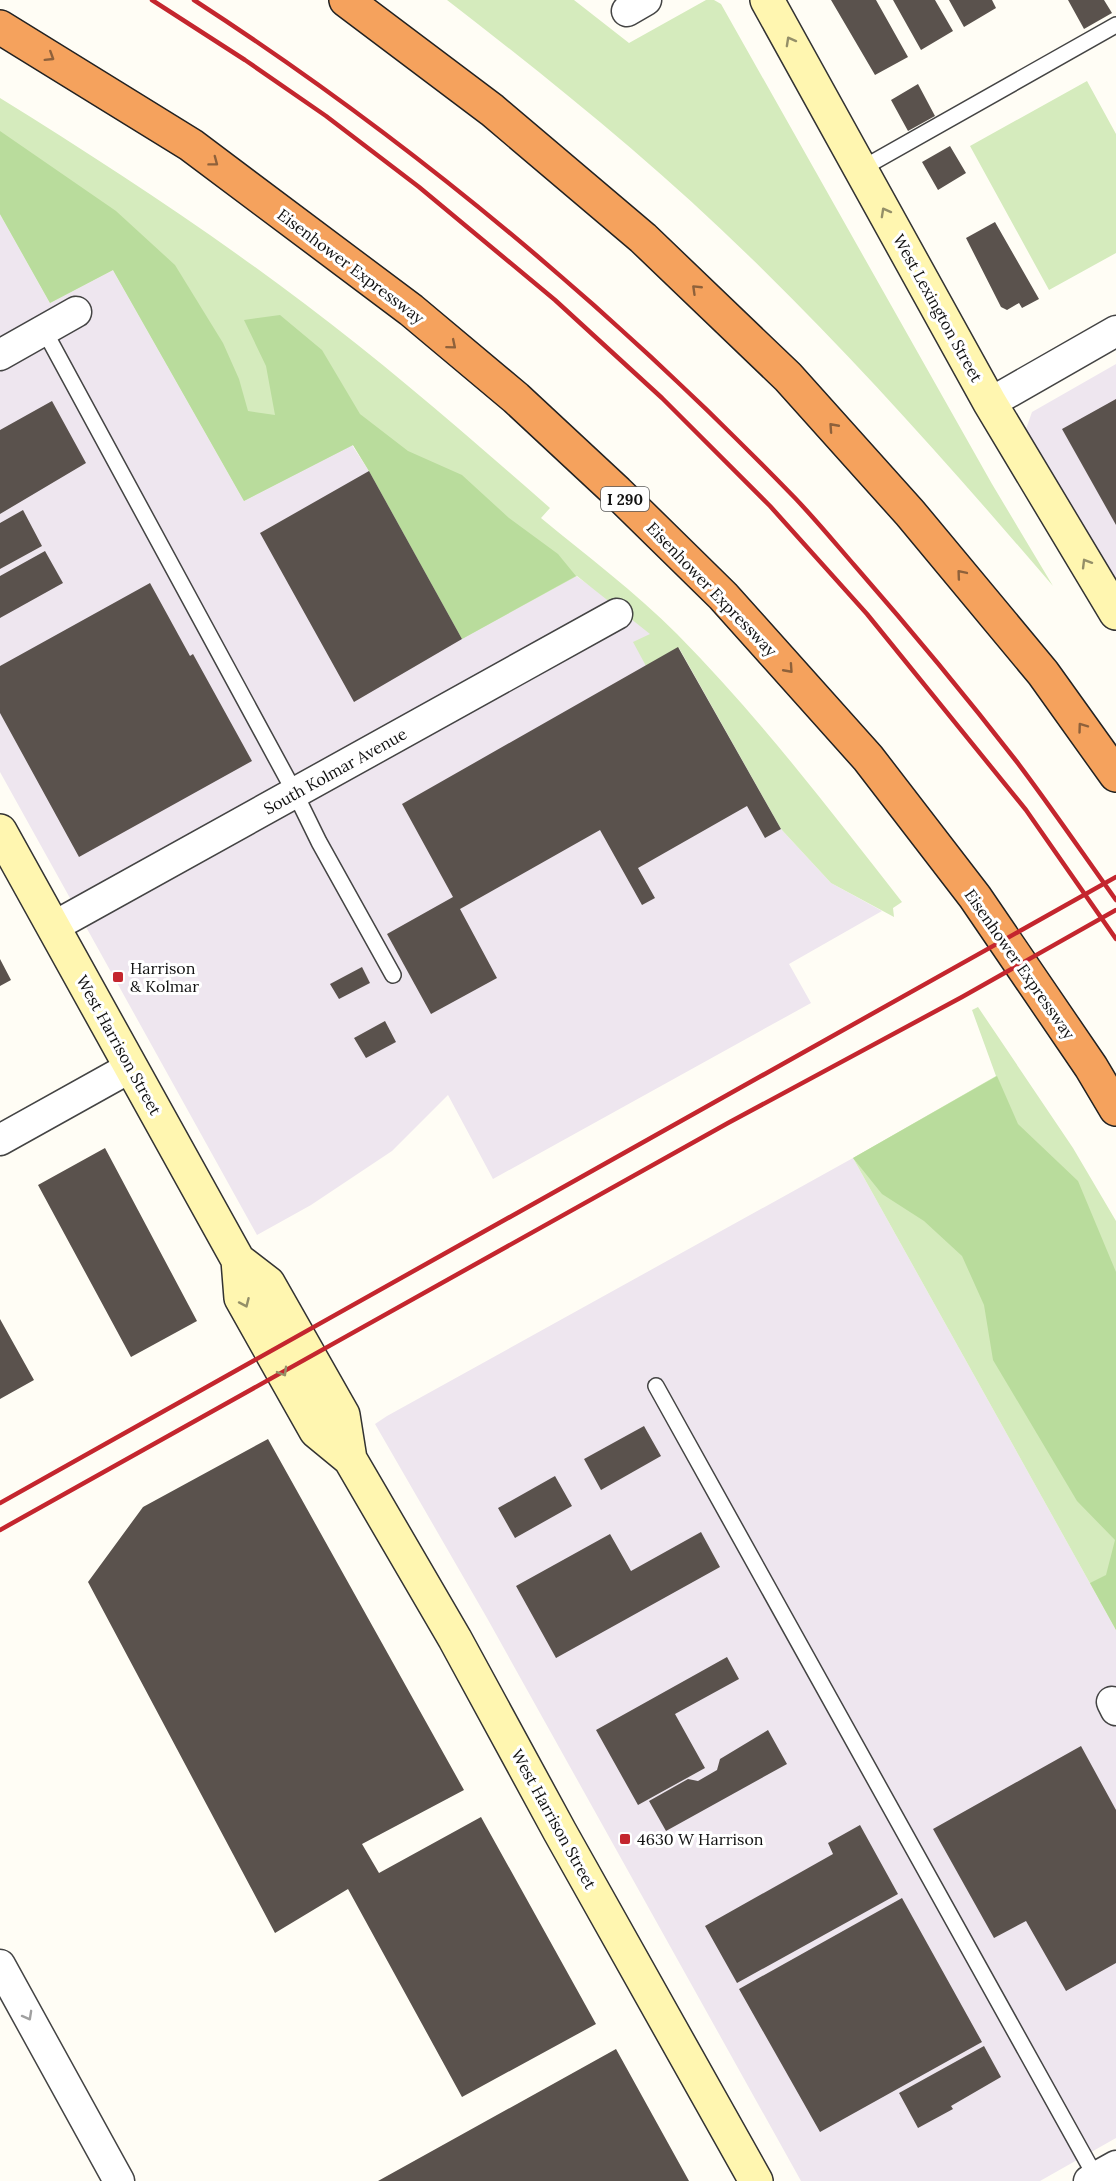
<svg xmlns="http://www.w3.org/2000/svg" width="1116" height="2181" viewBox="0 0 1116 2181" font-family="Lora,serif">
<rect width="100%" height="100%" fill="#fffdf5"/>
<!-- industrial -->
<path fill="#eee6ef" d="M0,214l50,89 63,-33 131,231 108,-56 17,26 207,105 102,71 103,182 50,54 51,28 -93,53 22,39 -318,176 -45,-84 -56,56 -81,54 -54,30 -257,-463z
M1116,364v221l-90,-156 6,-17z
M853,1158l263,472v508l-76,43h-239l-314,-563 -112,-194 12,-8z"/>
<!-- green -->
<path fill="#d5ebbd" d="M447,0h127l55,43 77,-43h8l7,4 271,480 61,102c-97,-113 -195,-224 -302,-328 -95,-93 -199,-177 -304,-258z
M1087,81l29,53v119l-67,37 -79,-144z
M0,98c105,65 207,132 305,206 85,64 165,134 245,204l-9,10c46,38 94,74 136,116 82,83 153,176 225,268l-9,6 1,9 -63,-34 -50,-54 -102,-181 -33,18 -13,-24 17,-8 -73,-58 -115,63 -93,-168 -16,-26 -109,56 -131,-231 -63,33 -50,-89z
M978,1007l95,141 43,73v409l-263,-472 143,-82 -24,-66z"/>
<!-- forest -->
<path fill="#b9dc9c" d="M0,131l116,80 59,54 48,78 16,36 9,32 27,4 -9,-49 -22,-46 36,-5 42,35 38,64 48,37 54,24 47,43 49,36 18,22 -114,63 -93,-168 -16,-26 -109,56 -131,-231 -63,33 -50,-89z
M997,1076l21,48 60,57 38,91v358l-26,-47 16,-8 9,-35 -38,-39 -84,-141 -9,-55 -22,-49 -38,-35 -42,-27 -29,-36z"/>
<!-- building -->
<path fill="#5a524d" d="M831,0h45l32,57 -33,18z
M893,0h42l18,31 -32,19z
M949,0h43l4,8 -32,19z
M1068,0h36l8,13 -28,16z
M918,84l17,32 -27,15 -17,-31z
M950,146l16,27 -28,17 -16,-28z
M995,222l44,77 -17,9 -3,-5 -12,7 -6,-3 -35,-69z
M1116,399v126l-54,-96z
M52,401l34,62 -86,51v-84z
M369,471l93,168 -108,63 -94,-169z
M23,510l19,36 -42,23v-46z
M45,551l18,32 -63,35v-42z
M150,583l40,73 3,-2 59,107 -173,96 -79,-144v-47z
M678,647l103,182 -16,9 -18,-32 -109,62 17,30 -13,7 -42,-75 -140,79 37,69 -66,36 -44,-80 66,-37 -51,-93z
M0,959l11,21 -11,6z
M362,967l8,16 -31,16 -9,-15z
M385,1021l11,21 -30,16 -12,-20z
M105,1148l92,173 -66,36 -93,-172z
M0,1319l34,61 -34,19z
M644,1426l17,30 -60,34 -17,-31z
M268,1439l196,351 -102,54 17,29 102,-56 115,207 -134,73 -114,-208 -73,44 -187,-351 55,-75z
M555,1476l17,30 -57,32 -17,-30z
M701,1532l19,35 -164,91 -40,-72 94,-52 21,37z
M727,1657l12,22 -64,35 30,54 -67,37 -42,-75z
M768,1730l19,34 -121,67 -17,-30 39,-22 10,2 19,-11 3,-11z
M1081,1746l35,64v153l-50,28 -40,-70 -32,17 -61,-109z
M860,1825l38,69 -161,89 -32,-57 128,-72 -5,-11z
M902,1898l80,144 -162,90 -81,-143z
M984,2046l17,31 -50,29 2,3 -35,19 -19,-35z
M616,2049l73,132h-311z"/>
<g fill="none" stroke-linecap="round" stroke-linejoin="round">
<!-- lane casing -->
<g stroke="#444" stroke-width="18">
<path id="lane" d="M861,169l255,-144
M44,330l251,463 24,49 74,133
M656,1386l442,795"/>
</g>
<!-- street casing -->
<g stroke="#444" stroke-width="33">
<path id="street" d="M627,11l19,-11
M0,355l76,-43
M990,403l126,-72
M53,927l564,-313
M0,1140l131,-73
M1112,1702l4,8
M0,1965l119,216
M1089,2181l27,-15"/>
</g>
<!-- secondary casing -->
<g stroke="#333" stroke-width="36">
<path id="secondary" d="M767,0l223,403 126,210
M0,831l238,429 30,23 75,132 7,44
M238,1260l3,38 75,133 34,28 105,180 105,193 196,349"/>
</g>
<!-- highway casing -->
<g stroke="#222" stroke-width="36">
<path id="highway" d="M346,0l146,110 151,128 145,139 122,136 133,160 73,102
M0,27l191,118 220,165 105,88 101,94 106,104 145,162 107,139 116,170 25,42"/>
</g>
<!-- lane -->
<use href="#lane" stroke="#fff" stroke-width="15"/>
<!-- street -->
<use href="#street" stroke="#fff" stroke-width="30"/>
<!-- secondary -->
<use href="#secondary" stroke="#fff6b0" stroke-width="33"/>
<!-- highway -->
<use href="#highway" stroke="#f5a25d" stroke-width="33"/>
<!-- rail -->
<path stroke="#c4262e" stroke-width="4.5" d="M152,0l93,60 81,56 93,71 136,113 107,98 108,108 97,108 159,196 90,129
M194,0c219,142 419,310 601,498 21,22 40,45 60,68 56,64 110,129 162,196 34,45 66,92 99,138
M0,1503l1116,-626
M0,1530l728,-407 234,-126 154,-87"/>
</g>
<!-- one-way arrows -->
<defs><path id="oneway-chevron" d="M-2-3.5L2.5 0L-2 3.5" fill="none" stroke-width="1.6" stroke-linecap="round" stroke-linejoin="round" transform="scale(1.5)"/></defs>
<g stroke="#948f68">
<use href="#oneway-chevron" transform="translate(790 41) rotate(-119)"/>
<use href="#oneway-chevron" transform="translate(885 212) rotate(-119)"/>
<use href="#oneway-chevron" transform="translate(1086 563) rotate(-121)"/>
<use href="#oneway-chevron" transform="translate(245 1303) rotate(66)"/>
<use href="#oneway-chevron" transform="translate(283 1372) rotate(60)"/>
</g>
<g stroke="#8e613b">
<use href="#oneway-chevron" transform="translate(50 57) rotate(32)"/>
<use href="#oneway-chevron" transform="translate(214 162) rotate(37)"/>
<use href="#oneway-chevron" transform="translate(696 289) rotate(-136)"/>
<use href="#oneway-chevron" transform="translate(452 345) rotate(40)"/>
<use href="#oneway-chevron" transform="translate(833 427) rotate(-132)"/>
<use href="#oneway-chevron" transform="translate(961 574) rotate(-130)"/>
<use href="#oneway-chevron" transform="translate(789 669) rotate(48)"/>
<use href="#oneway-chevron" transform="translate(1082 727) rotate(-126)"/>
</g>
<use stroke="#a0a0a0" href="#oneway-chevron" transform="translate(28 2016) rotate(61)"/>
<!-- markers -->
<g fill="#c4262e" stroke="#fff" stroke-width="2">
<rect x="112" y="971" width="12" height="12" rx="3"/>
<rect x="619" y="1833" width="12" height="12" rx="3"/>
</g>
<g text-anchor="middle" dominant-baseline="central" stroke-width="6" stroke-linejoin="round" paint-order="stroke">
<!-- shield labels -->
<rect fill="#fff" stroke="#585858" stroke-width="1.5" x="601" y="487" width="48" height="24" rx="4.5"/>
<g font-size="15" font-weight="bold" fill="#111">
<text x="625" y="499">I 290</text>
</g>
<!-- street labels -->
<g font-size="16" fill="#111" stroke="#fff">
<text transform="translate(351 266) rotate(37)">Eisenhower Expressway</text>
<text transform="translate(938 308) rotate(61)">West Lexington Street</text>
<text transform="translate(712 589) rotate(46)">Eisenhower Expressway</text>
<text transform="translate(335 771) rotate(-29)">South Kolmar Avenue</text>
<text transform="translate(1020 964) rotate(55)">Eisenhower Expressway</text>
<text transform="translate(119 1045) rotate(61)">West Harrison Street</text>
<text transform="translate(554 1819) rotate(61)">West Harrison Street</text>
</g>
<!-- poi labels -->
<g font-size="16" fill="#111" stroke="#fff" text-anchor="start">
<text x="130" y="968">Harrison<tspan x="130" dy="18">&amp; Kolmar</tspan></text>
<text x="637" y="1839">4630 W Harrison</text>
</g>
</g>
</svg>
